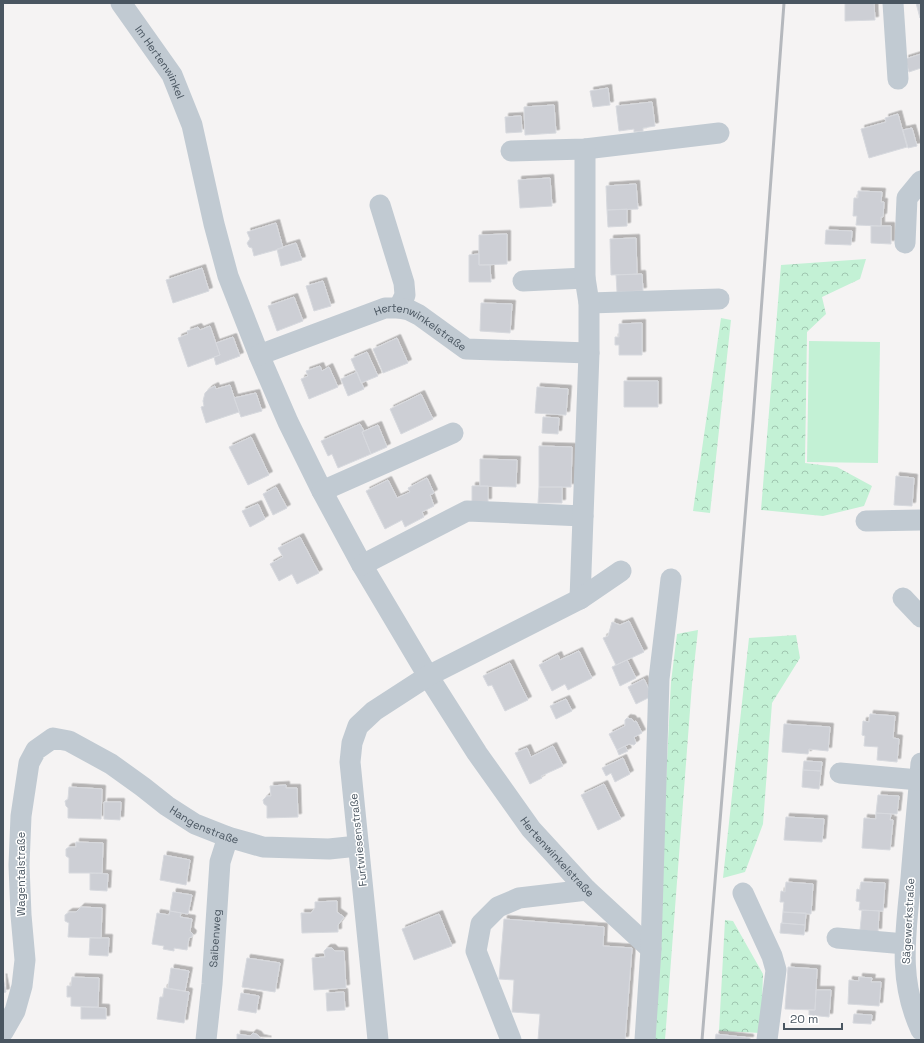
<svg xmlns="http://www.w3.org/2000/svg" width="924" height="1043" viewBox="0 0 924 1043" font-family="'Space Grotesk',sans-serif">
<defs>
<pattern id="forest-crowns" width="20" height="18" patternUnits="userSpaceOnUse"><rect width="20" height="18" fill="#c3f1d5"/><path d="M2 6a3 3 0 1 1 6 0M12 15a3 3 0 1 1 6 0" fill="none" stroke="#a0c6b0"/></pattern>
<filter id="shadow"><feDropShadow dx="3.5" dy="-3.5" stdDeviation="0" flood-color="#0004"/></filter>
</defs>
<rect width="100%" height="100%" fill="#f5f3f3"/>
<!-- forest -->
<path fill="url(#forest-crowns)" d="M866,259l-6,20 -38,18 4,17 -19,18 -2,131 32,4 35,19 -8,20 -41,10 -62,-6 20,-245z
M721,318l10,2 -21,193 -17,-2z
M698,630l-6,54 -27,356h-12l18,-358 6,-48z
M796,635l4,23 -28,45 -9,121 -18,48 -22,6 26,-240z
M725,920l8,1 30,53 -2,59 -42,-2z"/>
<!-- pitch -->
<path fill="#c3f1d5" d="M809,341l71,1 -2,121 -71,-1z"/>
<!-- building -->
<path fill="#cdcfd5" stroke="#d7d9de" filter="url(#shadow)" d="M845,3h29l1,17 -30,1z
M916,3h5l-1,15z
M921,54v14l-12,4 -4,-13z
M608,88l2,17 -17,2 -3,-16z
M652,102l3,24 -12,2v3l-9,1v-3l-15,2 -3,-25z
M554,105l2,28 -31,2 -1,-28z
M898,114l9,33 -38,11 -8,-29 25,-7 -1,-4z
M521,116l1,16 -16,1 -1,-16z
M912,128l5,18 -9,2 -5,-18z
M550,178l2,28 -32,2 -2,-28z
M636,184l2,25 -31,1 -1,-24z
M858,191l24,1 -1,10h3l-1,15h-2v9l-25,-1 1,-9h-4l1,-18h4z
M627,209v17l-19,1 -1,-17z
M276,223l7,25 -29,8 -2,-8 -3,-1 -2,-4 3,-4 -3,-7z
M871,226h20v18l-20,-1z
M826,230l26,1 -1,14 -26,-1z
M507,234v30l-28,1v-30z
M636,238l1,36 -26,1 -1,-36z
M296,243l6,17 -21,6 -4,-17z
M479,254v11h11l1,17h-22v-27z
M202,268l7,23 -36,12 -7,-23z
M642,274l1,17 -26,1 -1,-17z
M323,281l8,25 -17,5 -8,-25z
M294,297l9,24 -26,10 -9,-25z
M481,303l31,1 -2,29 -30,-2z
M642,323v32h-23v-10h-4v-8h4v-13z
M210,326l10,29 -32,12 -10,-29 10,-4 -1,-3 11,-4 2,3z
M233,337l7,19 -24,9 -2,-8 6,-2 -4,-12z
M397,338l11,25 -25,10 -10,-24z
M367,352l11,24 -17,7 -10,-24z
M320,366l2,5 7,-4 9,20 -29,12 -8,-20 7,-3 -2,-5z
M357,372l7,17 -16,7 -7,-17z
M624,381h34v26h-34z
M230,385l9,27 -33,11 -5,-16 3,-1 -1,-5 2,-8 4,-4 6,-3 1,3z
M537,387l31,2 -2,26 -31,-2z
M256,393l6,18 -21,6 -7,-19z
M421,394l12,25 -32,15 -11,-25z
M543,417l16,1 -1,16 -16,-1z
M360,424l4,7 -2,1 9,22 -33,14 -6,-14 -4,2 -7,-15z
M378,425l9,22 -16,7 -9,-22z
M251,437l18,38 -21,10 -19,-38z
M539,446l33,1 -1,40h-32z
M480,459l37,1 -1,27 -36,-1z
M896,476l18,2 -2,28 -18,-1z
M427,478l7,15 -4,2 4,11 -12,6 2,5 -19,10 -3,-7 -17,9 -19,-38 22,-11 9,18 13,-6 -2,-4z
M472,486h16v16h-16z
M276,487l11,21 -14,7 -10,-21z
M539,487h23v16h-24z
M258,504l7,15 -15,8 -8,-16z
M300,537l19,36 -22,11 -5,-10 -13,7 -9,-17 13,-7 -5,-9z
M629,621l15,31 -28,13 -13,-27 5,-2 4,-14 8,3z
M579,651l13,27 -24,12 -3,-6 -13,7 -13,-26 19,-10 2,5z
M627,660l9,18 -16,8 -8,-19z
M510,663l18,37 -23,11 -13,-26 -4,1 -5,-10z
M644,679l8,17 -16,8 -8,-17z
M566,699l6,12 -16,8 -6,-13z
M870,714l25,2 -2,22 6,1 -2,23 -20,-2 1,-13 -14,-1 1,-10 -3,-1 1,-14 6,1z
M627,718l5,1 2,3 2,-1 6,12 -8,4 2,6 -2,2 -5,-1 -12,6 -8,-16 16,-8v-6z
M784,724l46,3 -2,24 -19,-2 -1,5 -26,-2z
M553,746l10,20 -22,10 1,2 -12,6 -15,-31 12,-5 4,9z
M625,746l3,5 -9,4 -2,-5z
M623,758l7,16 -15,8 -4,-9 -5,3 -4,-8z
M804,761l18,1 -1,9 -18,-1z
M803,770l18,1 -2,18 -17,-2z
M604,784l17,35 -23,11 -17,-35z
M286,785v3h11l1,29 -31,1v-12l-3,-2 -1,-4 4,-4h4l-1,-10z
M69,787l33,2 -1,30 -33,-1v-10l-2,-2 -1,-5 3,-2z
M878,795l21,1 -2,18 -21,-1z
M104,802h17l-1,18 -16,-1z
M876,813l15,1 -1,6h3l-3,30 -28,-2 2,-30 12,1z
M786,817l38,2 -2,23 -38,-2z
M76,842l27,1 -1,30h-33v-15l-3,-2v-7l3,-2h7z
M164,855l26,5 -4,25 -26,-5z
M90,873l18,1 -1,17 -17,-1z
M786,882l27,2 -2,30 -28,-2 1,-10h-4l1,-11 4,1z
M861,882l24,1 -2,28 -24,-1 1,-8 -4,-1 1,-12 3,1z
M173,892l19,3 -4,19 -18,-3z
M337,901v11l7,5 -6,8v7l-36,1 -1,-20h10l4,-5v-6z
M81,907l21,1 -1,30 -33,-1 1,-14 -4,-2v-6l4,-3h7z
M862,910l17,1 -1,21 -18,-2z
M170,911l11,2 -1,4 12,2 -2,12 3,3 -1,3 -3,1 -2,12 -13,-2v3l-11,-2 1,-3 -12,-2 5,-31 12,2z
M783,912l23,1 -1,12 -23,-2z
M439,914l13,32 -38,14 -12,-31z
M504,919l100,8 -1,19 29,2 -7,92h-87l2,-26 -28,-2 2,-32 -15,-1z
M781,923l24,2 -1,10 -24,-2z
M90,938h19l-1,18 -19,-1z
M327,948h5l3,3h9l2,37 -32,2 -2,-32 13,-1 -1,-6z
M247,958l33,5 -5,29 -33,-5z
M788,967l29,2 -2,41 -30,-1z
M171,968l18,3 -4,20 -17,-3z
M3,977l3,15 -3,1z
M72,977l27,1 -1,29 -27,-1v-9h-4v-11h4z
M859,977l13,1 -1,4h10l-2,24 -31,-2 1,-24 10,1z
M164,988l25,4 -5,31 -27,-4 3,-22h3z
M816,990h15l-2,27 -20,-2v-5h6z
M344,992l1,18 -18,1 -1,-18z
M241,993l18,3 -3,17 -18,-3z
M81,1007l25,1v11h-25z
M854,1014l18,1 -1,9 -18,-1z
M253,1033l5,2 2,3 8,2h-31v-6l13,2z
M716,1034l34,4v2h-35z"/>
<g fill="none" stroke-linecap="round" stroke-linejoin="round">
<!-- minor -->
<g stroke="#c1cad2" stroke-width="21">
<path id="s1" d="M121,3l51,72 20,50 22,99 14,52 31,79 29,67 34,69 40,74 66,111 49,77 54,76 56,61 64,59"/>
<path d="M893,3l5,76"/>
<path d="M511,151l74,-2 134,-16"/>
<path d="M380,205l24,78 1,12 -6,13"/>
<path d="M905,243l2,-45 14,-17"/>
<path d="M523,281l62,-3"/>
<path d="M589,303l130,-4"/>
<path id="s2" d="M259,355l126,-47h14l10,2 10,5 47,34 123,4"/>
<path d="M322,491l131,-58"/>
<path d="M866,521l55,-1"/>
<path d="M362,565l105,-54 116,5"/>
<path d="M903,598l18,19"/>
<path d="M580,599l9,-246v-50l-4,-25v-129"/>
<path d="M921,763c-3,38 -7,76 -10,115 -5,55 -14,100 10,152"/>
<path d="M840,773l79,7"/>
<path d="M743,893l29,63 4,14 -9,70"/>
<path d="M837,938l68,6"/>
<path id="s3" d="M3,1032l12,-21 7,-25 3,-26 -4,-45 -2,-50 2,-49 8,-53 7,-13 17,-12 16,3 42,23 32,23 24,19 28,18 33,13 35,10 66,2 29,-3"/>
<path id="s4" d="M206,1040l6,-56 8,-122 8,-25"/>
<path d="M378,1040l-28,-278 2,-19 6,-17 16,-15 54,-35 152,-77 41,-28"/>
<path d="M511,1040l-35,-89 5,-27 17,-17 21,-9 68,-8"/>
<path d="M645,1040l6,-91 8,-270 12,-100"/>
</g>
<!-- rail -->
<path stroke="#b5b8bd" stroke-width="3" d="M702,1040l51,-620 31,-417"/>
</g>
<g text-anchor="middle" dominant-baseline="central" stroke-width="3" stroke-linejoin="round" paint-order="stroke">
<!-- street labels -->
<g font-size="11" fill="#4a5661" stroke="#fff">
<text stroke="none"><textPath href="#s1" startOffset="71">Im Hertenwinkel</textPath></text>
<text stroke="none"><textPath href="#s2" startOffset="175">Hertenwinkelstraße</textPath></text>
<text stroke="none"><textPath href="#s3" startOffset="486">Hangenstraße</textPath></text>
<text transform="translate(358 840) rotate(-96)">Furtwiesenstraße</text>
<text stroke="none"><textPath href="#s1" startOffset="968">Hertenwinkelstraße</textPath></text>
<text transform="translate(21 874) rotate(-90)">Wagentalstraße</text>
<text transform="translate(908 921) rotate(-87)">Sägewerkstraße</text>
<text stroke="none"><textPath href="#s4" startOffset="102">Saibenweg</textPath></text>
</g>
</g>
<!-- border -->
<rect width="924" height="1043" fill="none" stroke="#4a5661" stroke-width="8"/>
<!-- scale -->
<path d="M784 1023v6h58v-6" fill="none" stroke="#4a5661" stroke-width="2"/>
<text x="790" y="1023" font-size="12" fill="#4a5661" stroke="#ffffff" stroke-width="3" paint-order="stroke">20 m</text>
</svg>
